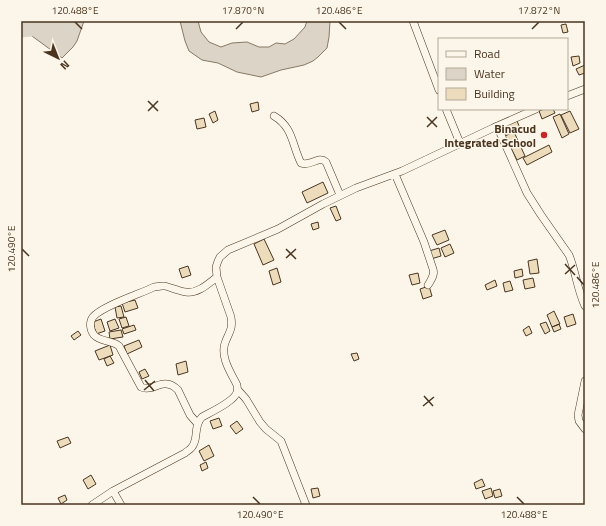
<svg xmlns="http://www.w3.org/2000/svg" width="606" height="526" viewBox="0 0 606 526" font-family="'Titillium Web',sans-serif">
<rect width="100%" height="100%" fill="#fbf6e9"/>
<!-- water -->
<path fill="#dcd4c6" stroke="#887966" d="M21,21h63l-7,20 -4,6 -11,11 -41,-30z
M180,21h18l3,11 8,10 12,5 11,-4 15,-1 12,5h10l7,-4 9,1 9,-5 11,-12 2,-6h23l-1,16 -2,11 -9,9 -5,4 -9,4 -23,5 -20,7 -24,-5 -19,-9 -16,-3 -13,-9 -4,-10z"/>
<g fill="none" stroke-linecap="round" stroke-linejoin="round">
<!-- river -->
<path stroke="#dcd4c6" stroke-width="11" d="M21,32l19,-2"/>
</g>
<!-- building -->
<path fill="#ecdcbc" stroke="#4a3520" d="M566,24l2,8 -5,1 -2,-8z
M579,56l1,7 -7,3 -2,-9z
M585,65v8l-6,2 -3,-6z
M258,102l1,8 -7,2 -2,-8z
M544,109h9l2,4 -13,6 -3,-8z
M215,111l3,9 -5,3 -4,-9z
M570,111l9,18 -9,4 -9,-18z
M560,114l9,20 -7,4 -9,-21z
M204,118l2,9 -9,2 -2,-9z
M517,121l3,7 -16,7 -3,-8z
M514,132l11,24 -8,4 -12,-24z
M549,145l3,7 -25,13 -4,-7z
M323,182l5,11 -21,10 -5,-11z
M336,206l5,13 -5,2 -6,-13z
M318,222l1,6 -6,2 -2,-6z
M445,230l4,10 -12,5 -5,-10z
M264,239l10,21 -11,5 -9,-21z
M450,244l4,9 -9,4 -4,-9z
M439,248l2,8 -10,3 -2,-8z
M537,259l2,14 -9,1 -2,-13z
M188,266l3,9 -9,3 -3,-9z
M277,268l4,14 -8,3 -4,-14z
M522,269l1,7 -8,2 -1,-7z
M418,273l2,10 -8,2 -3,-10z
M533,278l2,9 -10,2 -2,-9z
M495,280l2,6 -10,4 -2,-5z
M510,281l3,9 -8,2 -2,-9z
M429,286l3,10 -9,3 -3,-10z
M135,300l3,8 -13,4 -3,-9z
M121,306l3,11 -7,1 -2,-11z
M554,311l6,13 -8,3 -5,-12z
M573,314l3,10 -9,3 -3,-10z
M126,317l3,9 -7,2 -3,-9z
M101,319l4,12 -9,3 -3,-12z
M115,319l4,9 -9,3 -3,-9z
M546,322l4,9 -5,3 -5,-10z
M559,324l2,5 -7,3 -2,-5z
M134,325l2,5 -12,4 -2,-5z
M529,326l3,7 -6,3 -3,-6z
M121,330l2,7 -13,2 -1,-7z
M78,331l3,4 -7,5 -3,-4z
M139,340l3,7 -15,7 -3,-8z
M110,345l3,10 -14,5 -4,-9z
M357,353l2,6 -5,2 -3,-7z
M110,356l4,7 -7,3 -3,-7z
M186,361l2,11 -10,3 -2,-11z
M145,369l4,7 -7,3 -3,-7z
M219,418l3,8 -9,3 -3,-8z
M237,421l6,8 -7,5 -6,-8z
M68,437l3,6 -11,5 -3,-7z
M209,445l5,11 -10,5 -5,-10z
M206,462l2,6 -6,3 -2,-6z
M91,475l5,9 -8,5 -5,-9z
M482,479l3,7 -9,3 -2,-6z
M318,488l2,8 -7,2 -2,-9z
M491,488l2,8 -8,3 -3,-8z
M500,489l2,7 -7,2 -2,-7z
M65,495l2,5 -6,4 -3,-6z"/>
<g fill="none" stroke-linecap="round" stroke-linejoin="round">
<!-- minor casing -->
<g stroke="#4a3520" stroke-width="8">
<path id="minor" d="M413,21l26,69
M567,96l18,-7
M446,109l14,34
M274,116c19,11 18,29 27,47 10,4 17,-8 25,-1l14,33
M497,126l30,67 14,22 28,40c7,17 8,34 16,51
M395,174l29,68 9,27c2,6 -2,11 -5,16
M585,381l-7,34 1,6 6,8
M238,390l8,9 14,23 6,7 15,12 25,64
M197,423l-7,-8 -12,-25c-14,-15 -25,3 -37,-3l-22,-41c-7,-6 -19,-4 -25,-11 -4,-5 -5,-13 -1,-18 9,-11 47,-23 61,-30l8,-1h3c7,2 14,5 21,6 12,2 23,-9 31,-15
M113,491l8,14
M92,505l21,-14 72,-38c2,-2 5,-3 7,-6 7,-9 1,-21 10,-30 9,-5 33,-16 35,-25 1,-3 0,-5 0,-7 -6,-12 -17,-28 -12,-42 4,-11 8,-13 6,-26l-14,-40 -1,-10 2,-6 2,-4 8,-7 50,-21 45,-25 33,-16 46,-17 91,-43 43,-19"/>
</g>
<!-- minor -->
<use href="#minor" stroke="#fbf6e9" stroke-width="7"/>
</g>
<!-- ticks -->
<path fill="none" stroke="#4a3520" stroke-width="1.5" d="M75,22l7,7M339,22l7,7M236,29l7,-7M532,29l7,-7M148,101l10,10M148,111l10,-10M427,117l10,10M427,127l10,-10M22,249l7,7M286,249l10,10M286,258l10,-9M565,264l10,11M565,274l10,-9M577,277l7,8M145,380l9,11M144,390l11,-9M424,396l9,10M423,406l11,-9M253,497l7,7M517,497l7,7"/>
<!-- markers -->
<circle fill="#c62828" stroke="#fbf6e9" stroke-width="1.5" cx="544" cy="135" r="4"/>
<g text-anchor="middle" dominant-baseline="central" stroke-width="3" stroke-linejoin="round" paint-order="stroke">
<!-- poi labels -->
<g font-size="12" font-weight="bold" fill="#4a3520" stroke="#fbf6e9" text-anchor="end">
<text x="536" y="128">Binacud<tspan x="536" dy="14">Integrated School</tspan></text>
</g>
</g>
<!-- border -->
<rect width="606" height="526" fill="none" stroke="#fbf6e9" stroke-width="44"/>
<!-- legend -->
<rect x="438" y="38" width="130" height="72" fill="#fbf6e9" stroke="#b4a999"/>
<rect x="446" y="51" width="20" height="6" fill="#fbf6e9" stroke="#b4a999"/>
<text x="474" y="58" font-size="12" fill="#4a3520">Road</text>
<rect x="446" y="68" width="20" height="12" fill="#dcd4c6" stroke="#b4a999"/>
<text x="474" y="78" font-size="12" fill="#4a3520">Water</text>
<rect x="446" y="88" width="20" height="12" fill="#ecdcbc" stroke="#b4a999"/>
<text x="474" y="98" font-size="12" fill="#4a3520">Building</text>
<!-- north arrow -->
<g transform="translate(58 58) rotate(137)" stroke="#fbf6e9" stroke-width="3" paint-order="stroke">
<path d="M0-3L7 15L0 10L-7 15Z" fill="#4a3520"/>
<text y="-6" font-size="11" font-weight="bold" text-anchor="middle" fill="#4a3520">N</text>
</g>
<rect x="22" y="22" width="562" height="482" fill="none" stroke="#4a3520" stroke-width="1.5"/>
<g font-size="10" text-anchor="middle" fill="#4a3520">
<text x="75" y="14">120.488°E</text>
<text x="243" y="14">17.870°N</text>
<text x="339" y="14">120.486°E</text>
<text x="539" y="14">17.872°N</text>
<text transform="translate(11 249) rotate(-90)" y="4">120.490°E</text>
<text transform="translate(595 285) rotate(-90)" y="4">120.486°E</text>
<text x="260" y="518">120.490°E</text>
<text x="524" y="518">120.488°E</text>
</g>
</svg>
